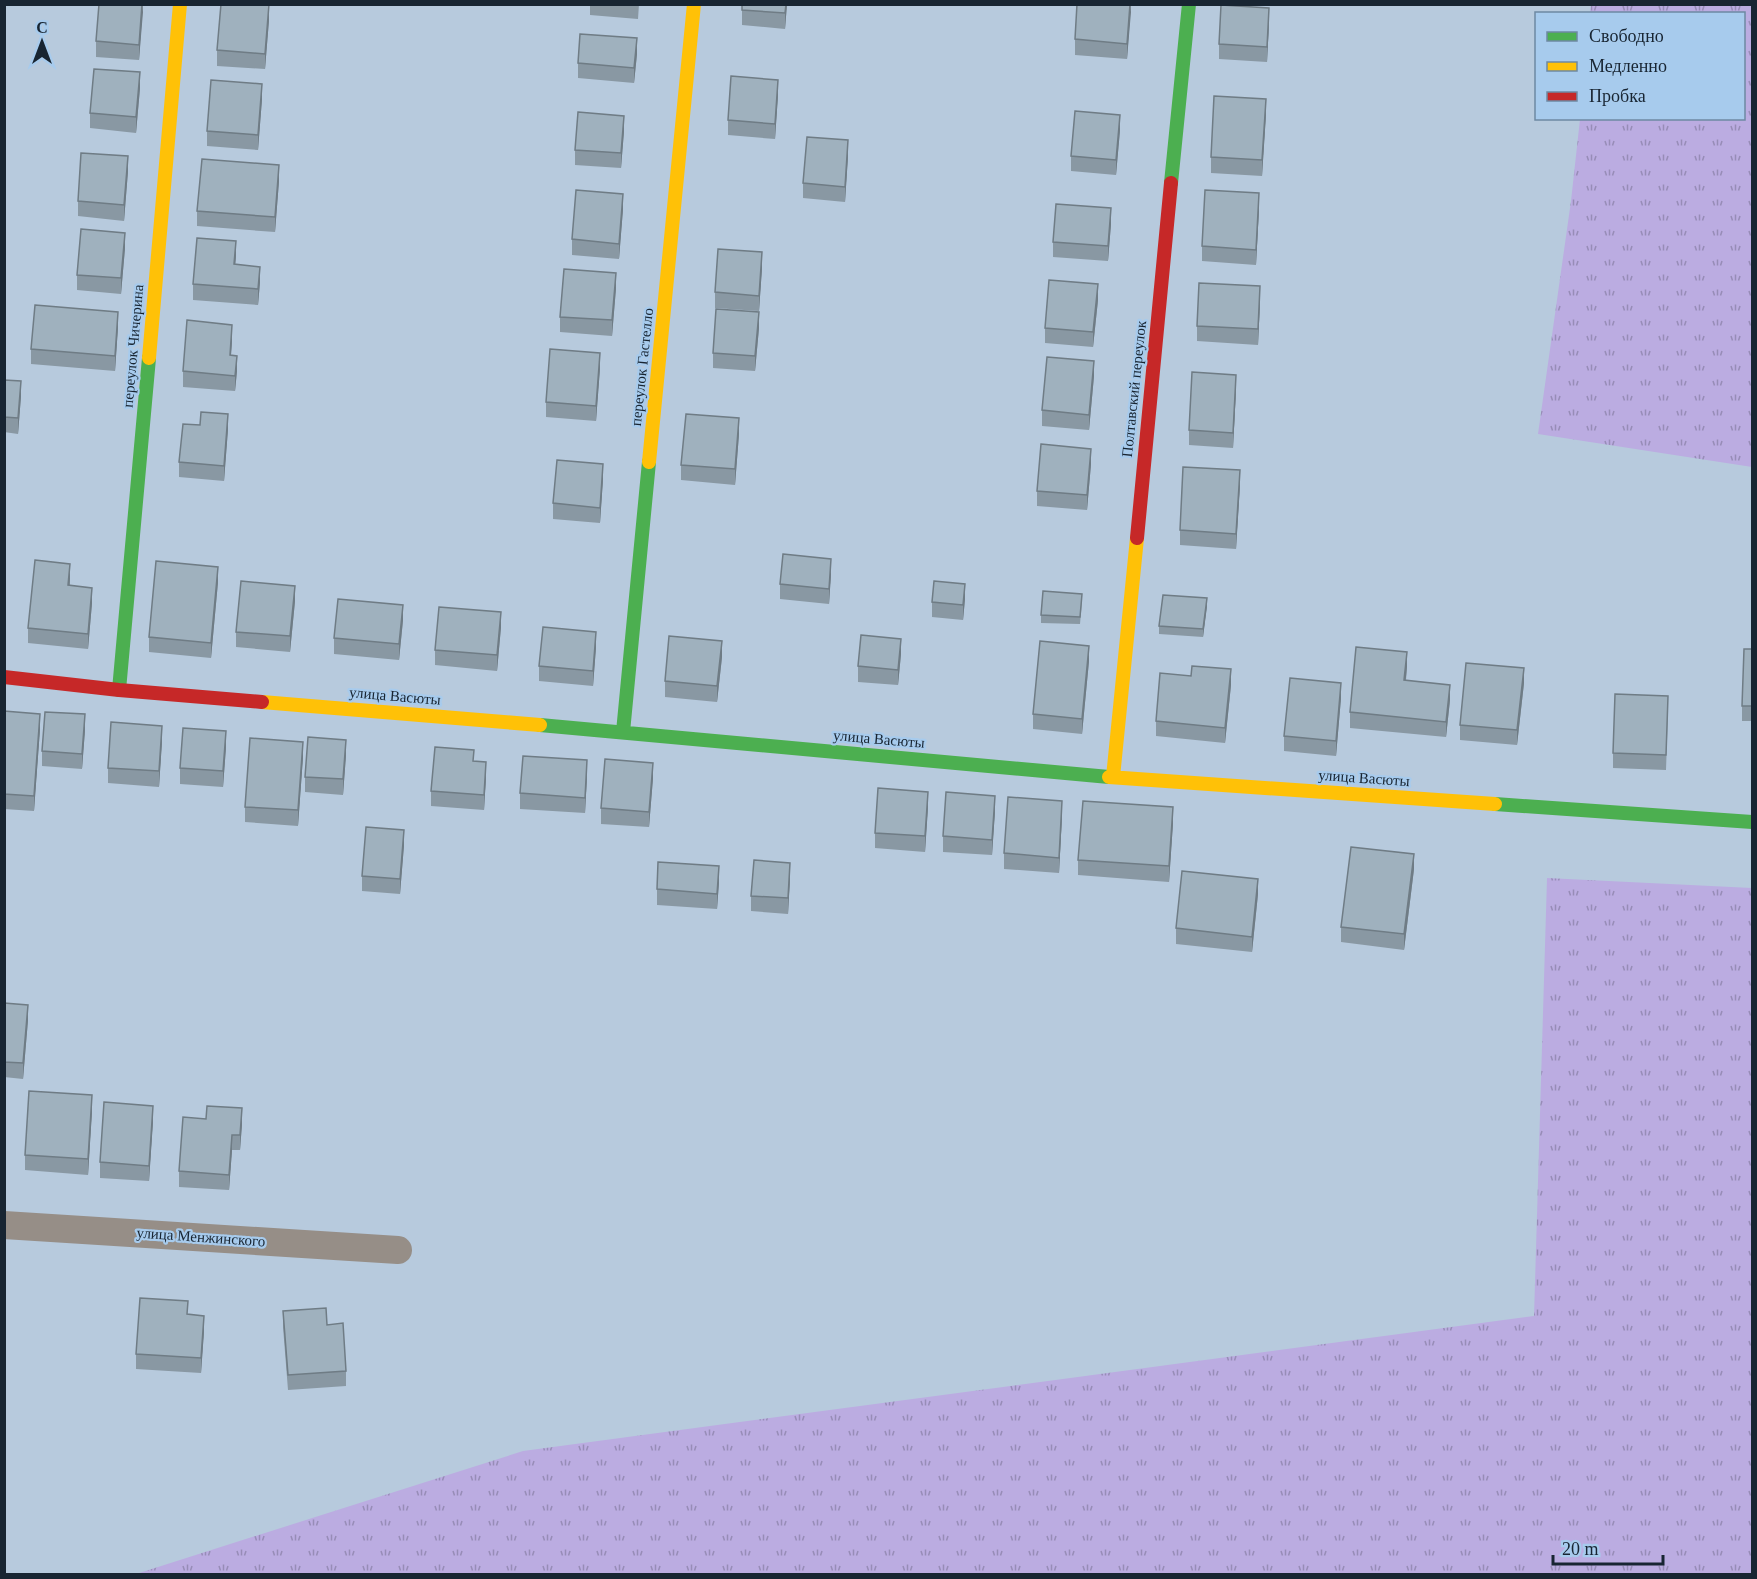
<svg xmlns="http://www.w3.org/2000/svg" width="1757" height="1579" viewBox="0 0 1757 1579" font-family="'Times New Roman',serif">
<defs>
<pattern id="grass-tufts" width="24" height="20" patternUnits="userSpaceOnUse" patternTransform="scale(1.5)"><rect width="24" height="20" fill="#bbace1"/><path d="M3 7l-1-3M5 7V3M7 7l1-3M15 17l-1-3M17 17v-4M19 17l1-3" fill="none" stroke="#978cb7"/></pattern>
</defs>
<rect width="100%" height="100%" fill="#b7cadd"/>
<!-- grass -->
<path fill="url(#grass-tufts)" d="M1591,5h161v462l-214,-33 33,-233 9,-82 164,-1v-104l-154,-1z
M1547,878l205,10v686h-1616l387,-123 1011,-135z"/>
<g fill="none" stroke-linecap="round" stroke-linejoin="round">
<!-- street -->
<path stroke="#968e87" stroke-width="28" d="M4,1225l394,25"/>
<!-- fast -->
<path stroke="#4caf50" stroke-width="14" d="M1171,183l18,-179
M119,690l30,-332
M540,725l569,52
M623,732l26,-270
M1495,804l257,18"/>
<!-- slow -->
<path stroke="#ffc107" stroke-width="14" d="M149,358l31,-354
M649,462l45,-458
M262,702l278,23
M1109,777l386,27
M1113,777l24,-239"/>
<!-- jam -->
<path stroke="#c62828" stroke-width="14" d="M1137,538l34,-355
M4,677l115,13 143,12"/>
</g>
<!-- wall -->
<path fill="#8998a3" d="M143,4l-4,56 -43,-3v-16z
M590,4h49l-1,15 -48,-4z
M787,4l-2,25 -43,-4v-15z
M1131,4l-4,55 -52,-4v-16z
M269,20l-4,49 -48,-3v-16z
M1269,23l-2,39 -48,-3v-15z
M637,54l-3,29 -56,-5v-15z
M140,88l-4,45 -46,-5v-15z
M778,95l-3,44 -47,-4v-15z
M262,99l-4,51 -51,-4v-15z
M1266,114l-4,62 -51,-3v-16z
M1120,130l-4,45 -45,-4v-15z
M624,131l-3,37 -46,-3v-15z
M848,156l-3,46 -42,-4v-15z
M128,171l-4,50 -46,-5v-15z
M279,181l-4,51 -78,-6v-15z
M623,209l-4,50 -47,-4v-16z
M1259,209l-3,56 -54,-4v-15z
M1111,224l-3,37 -55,-4v-15z
M125,248l-4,46 -44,-4v-15z
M236,256l-1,9 25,17 -2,23 -65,-5v-16z
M762,268l-3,43 -44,-3v-16z
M616,288l-4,48 -52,-4v-15z
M1098,300l-5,47 -48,-4v-15z
M1260,302l-2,43 -61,-4v-15z
M118,327l-3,44 -84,-7v-15z
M759,328l-4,43 -42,-3v-15z
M232,340l-1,15 6,16 -2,20 -52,-4v-16z
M600,368l-4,53 -50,-4v-15z
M1094,376l-5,54 -47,-4v-16z
M4,380l17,16 -3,38 -14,-2z
M1236,390l-3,58 -44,-3v-15z
M228,429l-4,52 -45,-4v-15z
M739,434l-4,51 -54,-5v-15z
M1091,464l-4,46 -50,-4v-15z
M603,479l-3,44 -47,-4v-16z
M1240,485l-4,64 -56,-4v-15z
M831,574l-2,30 -49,-5v-15z
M70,579v7l22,17 -4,46 -60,-6v-15z
M218,582l-7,76 -62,-6v-15z
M965,599l-2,21 -31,-3v-15z
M295,601l-5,51 -54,-5v-15z
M1082,601l-2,23 -39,-1v-8z
M1207,606l-4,31 -44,-3v-8z
M403,620l-4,40 -65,-6v-16z
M501,627l-4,44 -62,-6v-15z
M596,647l-3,39 -54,-5v-15z
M1752,649v72h-10v-15z
M901,654l-3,31 -40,-3v-16z
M722,657l-5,45 -52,-5v-16z
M1089,661l-7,73 -49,-5v-15z
M1407,667l-1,13 44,20 -4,37 -96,-9v-16z
M1191,676l40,9 -6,58 -69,-7v-15z
M1524,683l-7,62 -57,-5v-15z
M1341,698l-5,58 -52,-5v-15z
M4,711l36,18 -6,82 -30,-2z
M1668,711l-2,59 -53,-2v-15z
M85,730l-3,39 -40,-3v-15z
M162,741l-3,46 -51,-4v-15z
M226,747l-3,40 -43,-3v-16z
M346,755l-3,40 -38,-3v-15z
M303,757l-5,69 -53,-4v-15z
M474,761l12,16 -2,33 -53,-4v-15z
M587,776l-2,37 -65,-4v-16z
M653,778l-4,49 -48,-3v-16z
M928,807l-3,45 -50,-4v-15z
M995,811l-3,44 -49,-3v-16z
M1062,816l-3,57 -55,-4v-16z
M1173,823l-4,59 -91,-7v-15z
M404,845l-4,49 -38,-3v-15z
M1414,869l-10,81 -63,-8v-15z
M790,878l-2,36 -37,-3v-15z
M719,882l-2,27 -60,-4v-16z
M1258,894l-6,58 -76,-8v-16z
M4,1003l24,17 -5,59 -19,-2z
M92,1111l-4,64 -63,-5v-15z
M153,1121l-4,60 -49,-3v-16z
M242,1124l-2,26h-8l-3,40 -50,-3v-16z
M283,1311l44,14 19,46v15l-58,4 -5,-63z
M188,1314l16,17 -3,42 -65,-4v-15z"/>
<!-- shaded-wall -->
<path fill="#6f7c85" d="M142,4l1,8 -4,48v-15z
M269,4v16l-4,49v-15z
M786,4h1l-2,25v-16z
M1130,4l1,8 -4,47v-15z
M1269,8v15l-2,39v-15z
M637,38v16l-3,29v-15z
M140,72v16l-4,45v-16z
M778,80v15l-3,44v-15z
M262,84v15l-4,51v-15z
M1266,99v15l-4,62v-16z
M1120,115v15l-4,45v-15z
M624,116v15l-3,37v-15z
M848,140v16l-3,46v-15z
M128,156v15l-4,50v-16z
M279,165v16l-4,51v-15z
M1259,193v16l-3,56v-15z
M623,194v15l-4,50v-15z
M1111,208v16l-3,37v-15z
M125,233v15l-4,46v-16z
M236,241v15l-2,24v-16z
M762,252v16l-3,43v-15z
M260,267v15l-2,23v-16z
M616,273v15l-4,48v-16z
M1098,284v16l-5,47v-15z
M1260,286v16l-2,43v-16z
M118,312v15l-3,44v-15z
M759,312v16l-4,43v-15z
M232,325v15l-2,30v-15z
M600,353v15l-4,53v-15z
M237,356v15l-2,20v-15z
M1094,361v15l-5,54v-15z
M1236,375v15l-3,58v-15z
M21,381v15l-3,38v-16z
M228,414v15l-4,52v-15z
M739,418v16l-4,51v-16z
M1091,449v15l-4,46v-15z
M603,464v15l-3,44v-15z
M1240,470v15l-4,64v-15z
M831,559v15l-2,30v-15z
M70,564v15l-2,22v-16z
M218,567v15l-7,76v-15z
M965,584v15l-2,21v-15z
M295,586v15l-5,51v-16z
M92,588v15l-4,46v-15z
M1207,598v8l-4,31v-8z
M403,605v15l-4,40v-16z
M501,612v15l-4,44v-16z
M596,632v15l-3,39v-15z
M901,639v15l-3,31v-15z
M722,641v16l-5,45v-16z
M1089,646v15l-7,73v-15z
M1407,652v15l-3,29v-16z
M1524,668v15l-7,62v-15z
M1231,669v16l-6,58v-15z
M1341,683v15l-5,58v-15z
M1450,685v15l-4,37v-15z
M40,714v15l-6,82v-15z
M85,714v16l-3,39v-15z
M162,726v15l-3,46v-16z
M226,731v16l-3,40v-16z
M346,740v15l-3,40v-16z
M303,742v15l-5,69v-16z
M587,760v16l-2,37v-15z
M486,762v15l-2,33v-15z
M653,763v15l-4,49v-15z
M928,792v15l-3,45v-16z
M995,796v15l-3,44v-15z
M1062,801v15l-3,57v-15z
M1173,807v16l-4,59v-16z
M404,830v15l-4,49v-15z
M1414,854v15l-10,81v-16z
M790,863v15l-2,36v-16z
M719,866v16l-2,27v-15z
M1258,879v15l-6,58v-15z
M28,1005v15l-5,59v-16z
M92,1095v16l-4,64v-16z
M153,1106v15l-4,60v-15z
M242,1108v16l-2,26v-15z
M232,1135v15l-3,40v-15z
M204,1316v15l-3,42v-15z"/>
<!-- building -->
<path fill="#9fb1be" stroke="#6f7c85" stroke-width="1.5" d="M99,4h43l-3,41 -43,-4z
M221,4h48l-4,50 -48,-4z
M742,4h44l-1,9 -43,-3z
M1077,4h53l-3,40 -52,-5z
M1221,5l48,3 -2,39 -48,-3z
M580,34l57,4 -3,30 -56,-5z
M94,69l46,3 -4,45 -46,-4z
M731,76l47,4 -3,44 -47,-4z
M211,80l51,4 -4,51 -51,-4z
M1214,96l52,3 -4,61 -51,-3z
M1075,111l45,4 -4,45 -45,-4z
M578,112l46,4 -3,37 -46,-3z
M807,137l41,3 -3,47 -42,-4z
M81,153l47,3 -4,49 -46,-4z
M202,159l77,6 -4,52 -78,-6z
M576,190l47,4 -4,50 -47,-5z
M1205,190l54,3 -3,57 -54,-4z
M1056,204l55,4 -3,38 -55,-4z
M81,229l44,4 -4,45 -44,-3z
M197,238l39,3 -2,23 26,3 -2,22 -65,-5z
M718,249l44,3 -3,44 -44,-4z
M564,269l52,4 -4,47 -52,-3z
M1049,280l49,4 -5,48 -48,-4z
M1199,283l61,3 -2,43 -61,-3z
M35,305l83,7 -3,44 -84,-7z
M716,309l43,3 -4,44 -42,-3z
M187,320l45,5 -2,30 7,1 -2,20 -52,-5z
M550,349l50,4 -4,53 -50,-4z
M1047,357l47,4 -5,54 -47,-5z
M1192,372l44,3 -3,58 -44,-3z
M4,380l17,1 -3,37 -14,-1z
M201,412l27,2 -4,52 -45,-4 4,-38 17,1z
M686,414l53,4 -4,51 -54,-4z
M1041,444l50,5 -4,46 -50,-4z
M557,460l46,4 -3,44 -47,-5z
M1183,467l57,3 -4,64 -56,-4z
M783,554l48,5 -2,30 -49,-5z
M35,560l35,4 -2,21 24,3 -4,46 -60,-6z
M156,561l62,6 -7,76 -62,-6z
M241,581l54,5 -5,50 -54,-4z
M934,581l31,3 -2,21 -31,-3z
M1043,591l39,3 -2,23 -39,-2z
M1163,595l44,3 -4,31 -44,-3z
M338,599l65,6 -4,39 -65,-6z
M439,607l62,5 -4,43 -62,-5z
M543,627l53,5 -3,39 -54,-5z
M861,635l40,4 -3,31 -40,-4z
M669,636l53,5 -5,45 -52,-5z
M1040,641l49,5 -7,73 -49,-5z
M1356,647l51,5 -3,28 46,5 -4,37 -96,-10z
M1744,649h8v57h-10z
M1466,663l58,5 -7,62 -57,-5z
M1192,666l39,3 -6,59 -69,-7 4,-48 31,3z
M1290,678l51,5 -5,58 -52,-5z
M1615,694l53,2 -2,59 -53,-2z
M4,711l36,3 -6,82 -30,-2z
M45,712l40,2 -3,40 -40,-3z
M111,722l51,4 -3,45 -51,-3z
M183,728l43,3 -3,40 -43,-3z
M308,737l38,3 -3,39 -38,-2z
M250,738l53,4 -5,68 -53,-3z
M435,747l39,3 -1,11 13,1 -2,33 -53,-4z
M523,756l64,4 -2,38 -65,-5z
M605,759l48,4 -4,49 -48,-4z
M878,788l50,4 -3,44 -50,-3z
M946,792l49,4 -3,44 -49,-4z
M1008,797l54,4 -3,57 -55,-5z
M1083,801l90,6 -4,59 -91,-6z
M366,827l38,3 -4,49 -38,-3z
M1351,847l63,7 -10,80 -63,-7z
M754,860l36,3 -2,35 -37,-2z
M658,862l61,4 -2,28 -60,-5z
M1182,871l76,8 -6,58 -76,-9z
M4,1003l24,2 -5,58 -19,-1z
M29,1091l63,4 -4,64 -63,-4z
M104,1102l49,4 -4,60 -49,-4z
M207,1106l35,2 -2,27h-8l-3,40 -50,-4 4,-54 23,2z
M140,1298l48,3 -1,13 17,2 -3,42 -65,-4z
M326,1308l1,17 16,-2 3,48 -58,4 -5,-64z"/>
<g text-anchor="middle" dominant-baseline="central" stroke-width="4.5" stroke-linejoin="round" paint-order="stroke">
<!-- street labels -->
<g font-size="15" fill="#182532" stroke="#a7cbed">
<text transform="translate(133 346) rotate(-85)">переулок Чичерина</text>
<text transform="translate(642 367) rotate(-84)">переулок Гастелло</text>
<text transform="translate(1134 389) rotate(-84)">Полтавский переулок</text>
<text transform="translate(395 696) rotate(5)">улица Васюты</text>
<text transform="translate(879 739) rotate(5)">улица Васюты</text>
<text transform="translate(1364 778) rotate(4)">улица Васюты</text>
<text transform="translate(201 1237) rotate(4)">улица Менжинского</text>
</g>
</g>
<!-- border -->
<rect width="1757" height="1579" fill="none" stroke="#182532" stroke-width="12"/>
<!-- legend -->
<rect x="1535" y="12" width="210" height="108" fill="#a7cbed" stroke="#6e89a2" stroke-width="1.5"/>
<rect x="1547" y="32" width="30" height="9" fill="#4caf50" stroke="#6e89a2" stroke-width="1.5"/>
<text x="1589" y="42" font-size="18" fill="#182532">Свободно</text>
<rect x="1547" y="62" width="30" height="9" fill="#ffc107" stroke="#6e89a2" stroke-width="1.5"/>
<text x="1589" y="72" font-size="18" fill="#182532">Медленно</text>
<rect x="1547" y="92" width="30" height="9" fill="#c62828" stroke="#6e89a2" stroke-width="1.5"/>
<text x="1589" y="102" font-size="18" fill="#182532">Пробка</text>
<!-- north arrow -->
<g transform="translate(42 42)" stroke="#a7cbed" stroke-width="4.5" paint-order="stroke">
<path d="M0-4.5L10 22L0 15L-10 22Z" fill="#182532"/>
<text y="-9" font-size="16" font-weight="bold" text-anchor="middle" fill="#182532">С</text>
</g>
<!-- scale -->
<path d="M1553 1555v9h110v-9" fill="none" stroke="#182532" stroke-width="3"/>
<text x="1562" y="1555" font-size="18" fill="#182532" stroke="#a7cbed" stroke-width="4.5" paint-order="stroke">20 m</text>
</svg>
